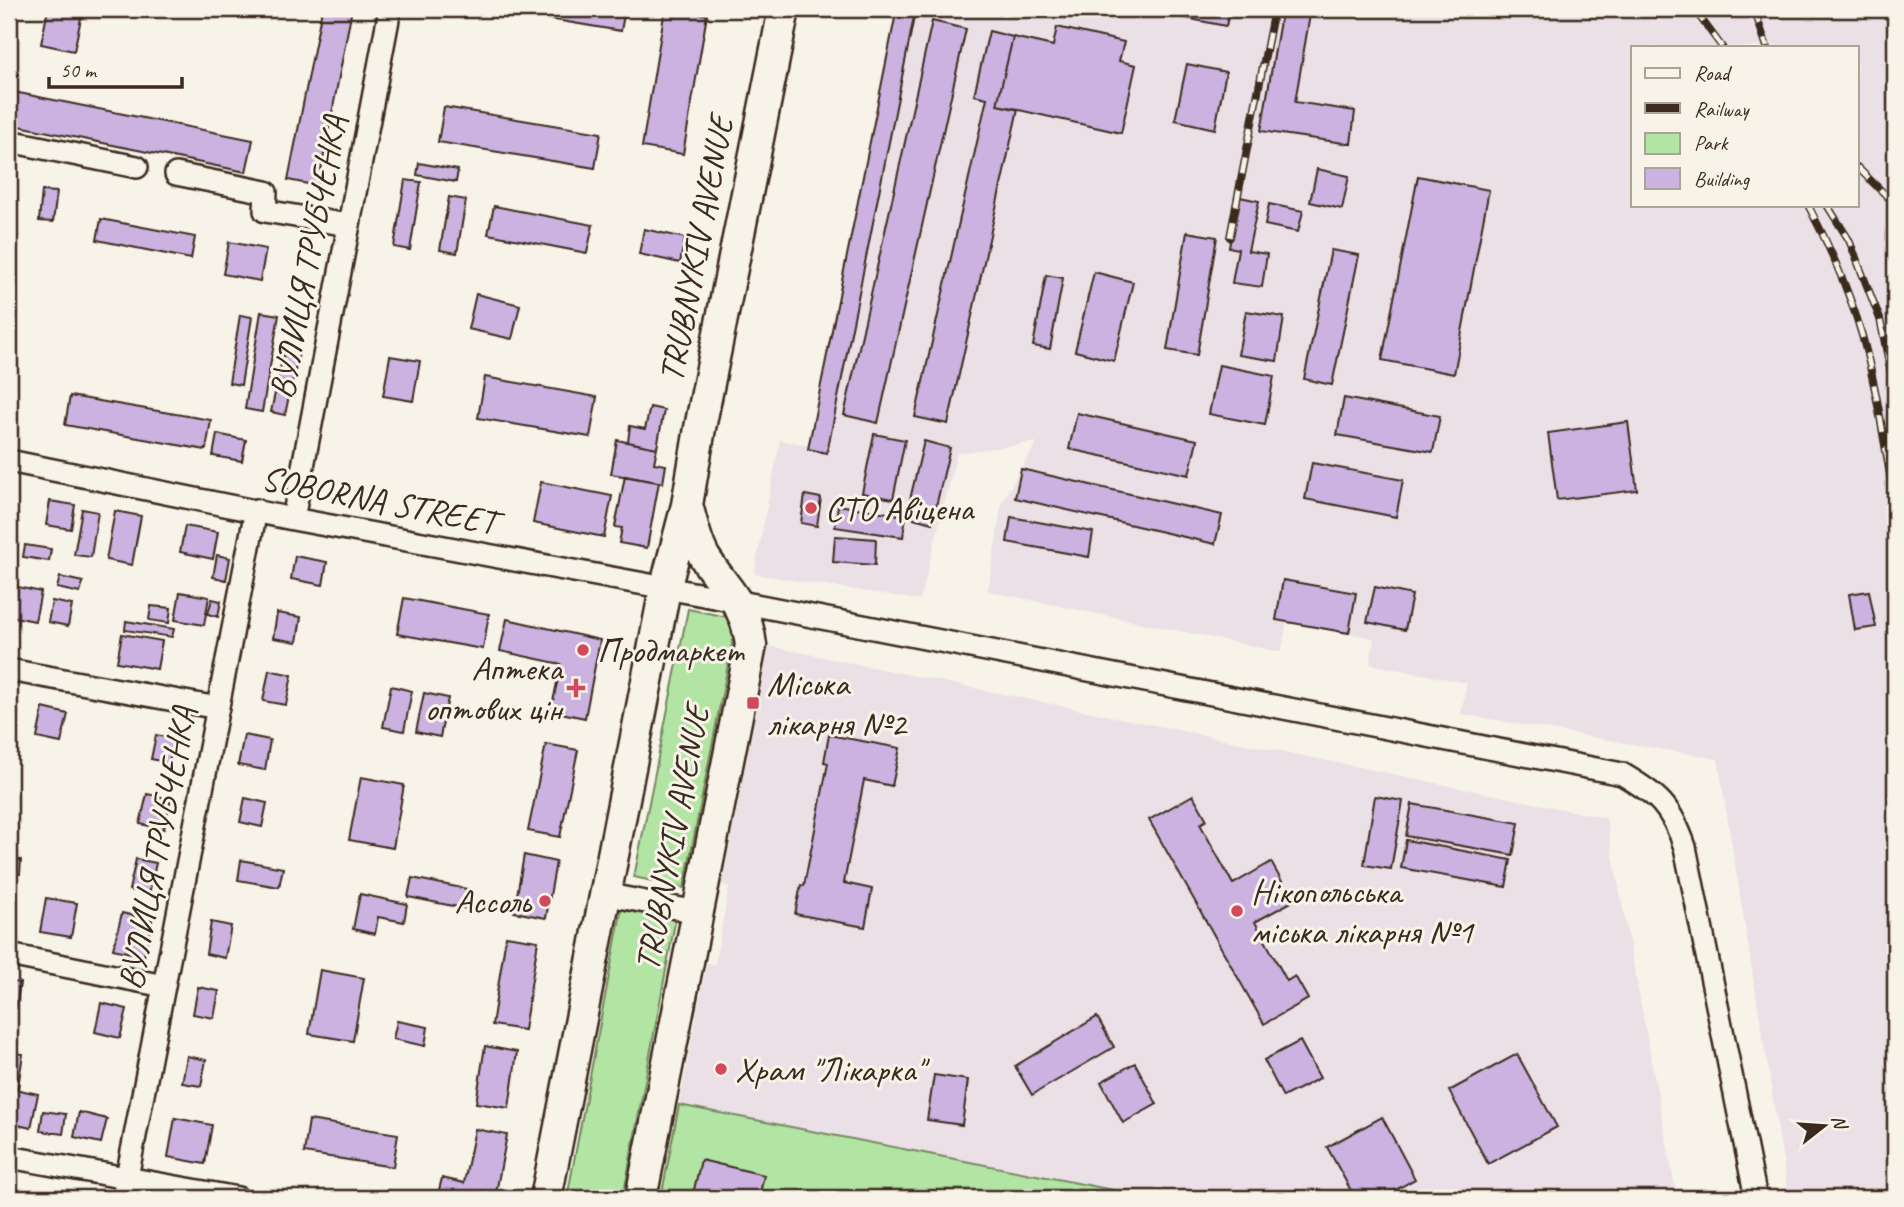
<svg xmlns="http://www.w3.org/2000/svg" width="1904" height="1207" viewBox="0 0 1904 1207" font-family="Caveat,sans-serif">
<rect width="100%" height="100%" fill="#f7f3e8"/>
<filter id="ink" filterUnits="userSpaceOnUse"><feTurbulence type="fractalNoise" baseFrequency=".0143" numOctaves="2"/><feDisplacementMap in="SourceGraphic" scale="14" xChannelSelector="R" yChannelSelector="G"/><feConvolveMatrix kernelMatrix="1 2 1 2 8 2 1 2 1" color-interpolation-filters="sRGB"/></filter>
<g filter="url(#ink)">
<!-- built -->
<path fill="#eae0e6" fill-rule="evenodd" d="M897,9h998v1189h-106l-71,-439 -257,-45 6,-31 -97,-19 4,-26 -87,-16 -6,30 -293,-61 14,-89 35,-60 -80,11 -37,147 -166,-26 26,-134 31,6zM1633,47h224v158h-224z
M769,646l837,172 71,380h-523l-475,-93 28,-142 8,1 14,-77 -7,-2z"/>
<!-- green -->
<path fill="#b2e4a4" stroke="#768761" stroke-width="2" d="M688,609l49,10 -53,269 -50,-11z
M622,907l54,10 -53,281h-56z
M679,1105l475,93h-493z"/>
<!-- building -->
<path fill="#cbb2e1" stroke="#3b2a1e" stroke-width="2" d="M48,9h35l-9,42 -33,-7z
M322,9h30l-34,177 -30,-6z
M489,9h136l-4,22z
M665,9l42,6 -24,139 -41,-7z
M904,9h28l-1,6z
M1181,9h49l-4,17 -46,-9z
M1282,9h29l-16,93 60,9 -4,33 -90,-13z
M896,13l18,4 -87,436 -19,-4z
M932,21l34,8 -88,394 -34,-8z
M1057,27l67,15 -5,19 17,4 -15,68 -124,-28 16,-68 40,9z
M989,31l24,6 -16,68 21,4 -70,315 -33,-7 72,-319 -13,-3z
M1187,64l39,8 -11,57 -40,-9z
M9,91l244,49 -7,32 -237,-48z
M444,107l157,26 -6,35 -157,-26z
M419,163l39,7 -2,12 -39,-7z
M1317,169l32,7 -7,33 -32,-7z
M1418,176l71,14 -35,184 -72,-14z
M405,180l16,2 -11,68 -16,-3z
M42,191l15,1 -4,30 -14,-1z
M449,197l17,3 -9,53 -17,-3z
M1240,197l19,4 -11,50 19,3 -5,33 -30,-4 6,-34 -9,-2z
M1269,204l34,7 -5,21 -33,-7z
M494,206l99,19 -6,28 -99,-19z
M101,219l94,18 -4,22 -94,-19z
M644,229l41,9 -5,25 -41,-9z
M1187,232l30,5 -20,118 -30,-5z
M229,242l37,7 -6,32 -37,-7z
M1331,250l28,5 -27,130 -28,-6z
M1094,272l39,10 -19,79 -39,-10z
M1046,275l17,3 -13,71 -17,-3z
M476,294l44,11 -8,34 -44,-10z
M1246,311l38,6 -7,44 -39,-6z
M261,312l18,3 -17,97 -17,-3z
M240,315l12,2 -11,68 -12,-2z
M285,349l14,3 -7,32 -15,-4z
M390,356l30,5 -7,40 -30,-5z
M1219,365l55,11 -9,49 -56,-11z
M485,377l112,20 -7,40 -112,-19z
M275,393l14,3 -4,19 -14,-3z
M70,396l141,24 -5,30 -141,-25z
M1344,398l96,18 -7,36 -96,-17z
M650,407l14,3 -7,38 -29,-6 2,-16 15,3z
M1077,413l120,27 -8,35 -120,-26z
M1628,422l9,68 -80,10 -9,-67z
M217,434l29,6 -4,21 -29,-5z
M874,434l31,6 -12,59 -31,-6z
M617,440l40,8 -3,15 12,2 -3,18 -52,-9z
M924,441l26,7 -18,75 -26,-7z
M1312,463l91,17 -7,37 -91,-18z
M1021,469l201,46 -7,29 -200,-46z
M625,476l34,6 -12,66 -28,-5 3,-15 -7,-1z
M541,482l71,14 -8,41 -71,-14z
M805,495l16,3 -4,28 -16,-3z
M50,501l25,4 -4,24 -25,-4z
M838,505l68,11 -3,21 -68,-10z
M82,509l16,3 -7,45 -17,-2z
M115,511l26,5 -9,49 -26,-5z
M1011,517l82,15 -4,25 -82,-15z
M185,526l33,6 -5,27 -33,-7z
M835,536l41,3 -1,26 -42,-3z
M25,545l26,4 -2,12 -26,-4z
M217,555l13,3 -4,22 -13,-3z
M295,556l32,6 -4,23 -32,-6z
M60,577l23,5 -3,11 -23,-5z
M1283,580l73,13 -7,40 -73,-13z
M9,585l32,7 -6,29 -26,-5z
M1375,587l37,8 -7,35 -38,-8z
M1869,591l7,36 -21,3 -6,-36z
M180,592l29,5 -5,28 -29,-5z
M404,598l85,16 -6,35 -86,-15z
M212,599l9,2 -3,16 -10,-3z
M52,601l20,4 -4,21 -20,-4z
M151,606l20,2 -2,15 -20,-3z
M277,613l24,4 -4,25 -24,-4z
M507,619l93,21 -15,78 -34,-7 10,-47 -61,-13z
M126,621l48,8 -2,8 -47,-7z
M122,634l40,7 -5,28 -40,-7z
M269,670l23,5 -6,30 -23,-4z
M391,686l21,5 -8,40 -21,-4z
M424,693l24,5 -8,39 -24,-5z
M9,702l5,1 -5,23z
M43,708l25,6 -7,29 -24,-5z
M156,735l18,4 -5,24 -18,-4z
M244,735l26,5 -5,30 -27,-5z
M829,735l71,13 -8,38 -28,-6 -20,103 28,6 -7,38 -70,-13 6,-29 3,1 24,-123 -4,-1z
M546,744l32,6 -18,87 -32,-6z
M361,777l43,8 -11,63 -44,-8z
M147,794l24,5 -7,30 -24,-5z
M1193,795l14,25 -7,4 33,60 38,-22 22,39 -38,21 32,59 8,-5 13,23 -44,25 -115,-204z
M1375,796l28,5 -12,68 -27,-4z
M245,798l22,5 -5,24 -22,-5z
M1412,804l107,19 -6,32 -107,-19z
M1406,840l105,20 -5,27 -105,-19z
M524,855l32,7 -10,56 -32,-6z
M9,859l12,1 -1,14 -11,-1z
M136,859l20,4 -7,31 -20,-4z
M241,860l42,8 -4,19 -41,-7z
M412,878l60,12 -4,19 -60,-12z
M9,891l8,1 -8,34z
M360,894l47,10 -3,18 -26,-5 -3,17 -22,-5z
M46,898l31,5 -6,34 -31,-5z
M122,913l30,7 -8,36 -31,-7z
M211,922l20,4 -6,32 -19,-4z
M506,936l32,5 -14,89 -32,-5z
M320,970l44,8 -11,63 -44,-7z
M9,981l11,2 -4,25 -7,-1z
M198,987l21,4 -5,27 -21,-4z
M101,1003l26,6 -7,29 -25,-6z
M1097,1017l17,30 -82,48 -17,-29z
M397,1021l31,6 -3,19 -32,-7z
M1300,1041l20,37 -37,19 -19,-37z
M485,1046l32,6 -8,56 -33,-5z
M10,1052l13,2 -5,33 -9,-1z
M1517,1054l40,73 -69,37 -39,-73z
M187,1056l19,4 -5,26 -19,-3z
M1135,1063l22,41 -34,19 -22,-41z
M934,1075l34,5 -6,45 -35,-5z
M15,1089l23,5 -7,34 -22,-5z
M43,1111l23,3 -3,20 -23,-3z
M79,1112l28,7 -6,24 -27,-6z
M1382,1117l33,62 -34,19h-26l-28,-51z
M175,1118l37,7 -7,39 -37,-7z
M309,1120l89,14 -5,33 -89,-14z
M475,1129l32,6 -12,63h-58l5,-20 22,5z
M701,1160l63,15 -5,23h-67z"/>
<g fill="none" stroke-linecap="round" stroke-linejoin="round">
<!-- minor casing -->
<g stroke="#3b2a1e" stroke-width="26">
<path id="minor" d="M9,141l128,26
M176,174l90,18 -1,19 83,14
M9,461l284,58 416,77 913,178c36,21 49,32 63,73l71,351
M293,519l97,-510
M9,670l209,38
M604,894l93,18
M9,955l155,31
M9,1157l229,41
M123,1198l133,-688"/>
</g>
<!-- secondary casing -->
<g stroke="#3b2a1e" stroke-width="35">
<path id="secondary" d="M546,1198l119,-609 22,-84 13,-77 84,-419
M641,1198l110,-553c-5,-42 -25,-54 -46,-87 -9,-15 -13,-36 -18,-53"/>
</g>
<!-- minor -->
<use href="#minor" stroke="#f7f3e8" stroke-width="21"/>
<!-- secondary -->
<use href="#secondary" stroke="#f7f3e8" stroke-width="30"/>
<!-- rail casing -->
<g stroke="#3b2a1e" stroke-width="8">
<path id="rail" d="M1694,9l28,38
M1754,9l13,38
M1857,167l38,37
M1808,205c19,36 36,75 49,114 19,59 27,124 38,185
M1827,205l22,35 31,79 15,74
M1230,237l44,-228"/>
</g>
<!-- rail -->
<use href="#rail" stroke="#f7f3e8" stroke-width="5" stroke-dasharray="16" stroke-linecap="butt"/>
</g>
</g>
<!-- markers -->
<g fill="#d1495b" stroke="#f7f3e8" stroke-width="2.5">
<circle cx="811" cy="508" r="7"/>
<circle cx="583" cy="650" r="7"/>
<path d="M572.5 677.5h7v7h7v7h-7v7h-7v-7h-7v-7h7z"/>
<rect x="746" y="696" width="14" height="14" rx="3.5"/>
<circle cx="545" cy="901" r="7"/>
<circle cx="1237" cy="911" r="7"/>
<circle cx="721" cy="1069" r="7"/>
</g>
<g text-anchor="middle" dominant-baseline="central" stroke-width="6" stroke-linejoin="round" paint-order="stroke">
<!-- street labels -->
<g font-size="35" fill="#3b2a1e" stroke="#f7f3e8">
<text transform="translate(696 249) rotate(-79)">TRUBNYKIV AVENUE</text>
<text transform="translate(308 257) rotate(-79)">ВУЛИЦЯ ТРУБЧЕНКА</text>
<text transform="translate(379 500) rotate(11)">SOBORNA STREET</text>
<text transform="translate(672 838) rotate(-79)">TRUBNYKIV AVENUE</text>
<text transform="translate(157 848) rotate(-79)">ВУЛИЦЯ ТРУБЧЕНКА</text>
</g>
<!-- poi labels -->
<g font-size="35" fill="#3b2a1e" stroke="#f7f3e8" text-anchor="start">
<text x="825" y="508">СТО Авіцена</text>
<text x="597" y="650">Продмаркет</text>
<text x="562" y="668" text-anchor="end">Аптека<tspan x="562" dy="40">оптових цін</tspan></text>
<text x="767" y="683">Міська<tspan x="767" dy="40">лікарня №2</tspan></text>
<text x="1251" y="891">Нікопольська<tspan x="1251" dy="40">міська лікарня №1</tspan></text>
<text x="531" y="901" text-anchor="end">Ассоль</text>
<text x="735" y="1069">Храм "Лікарка"</text>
</g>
</g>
<!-- margin -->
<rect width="1904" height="1207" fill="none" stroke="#f7f3e8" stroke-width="35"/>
<rect x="18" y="18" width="1869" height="1172" fill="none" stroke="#3b2a1e" stroke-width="2.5" filter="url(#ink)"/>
<!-- legend -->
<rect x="1631" y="46" width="228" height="161" fill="#f7f3e8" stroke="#aca397" stroke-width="2"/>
<rect x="1645" y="68" width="35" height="10" fill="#f7f3e8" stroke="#aca397" stroke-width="2"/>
<text x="1694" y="80" font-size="21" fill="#3b2a1e">Road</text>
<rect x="1645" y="103" width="35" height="10" fill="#3b2a1e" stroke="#aca397" stroke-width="2"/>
<text x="1694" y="116" font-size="21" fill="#3b2a1e">Railway</text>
<rect x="1645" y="133" width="35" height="21" fill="#b2e4a4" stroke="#aca397" stroke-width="2"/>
<text x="1694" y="150" font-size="21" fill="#3b2a1e">Park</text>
<rect x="1645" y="168" width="35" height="21" fill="#cbb2e1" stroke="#aca397" stroke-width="2"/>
<text x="1694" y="186" font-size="21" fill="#3b2a1e">Building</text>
<!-- north arrow -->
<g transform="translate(1824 1126) rotate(73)" stroke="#f7f3e8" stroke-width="5" paint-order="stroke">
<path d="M0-5L12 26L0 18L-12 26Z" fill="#3b2a1e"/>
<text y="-10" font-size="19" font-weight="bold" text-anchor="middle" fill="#3b2a1e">N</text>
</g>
<!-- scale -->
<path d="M49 77v10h133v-10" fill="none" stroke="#3b2a1e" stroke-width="3.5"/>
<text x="60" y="77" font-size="21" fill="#3b2a1e" stroke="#f7f3e8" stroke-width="5" paint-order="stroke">50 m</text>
</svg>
